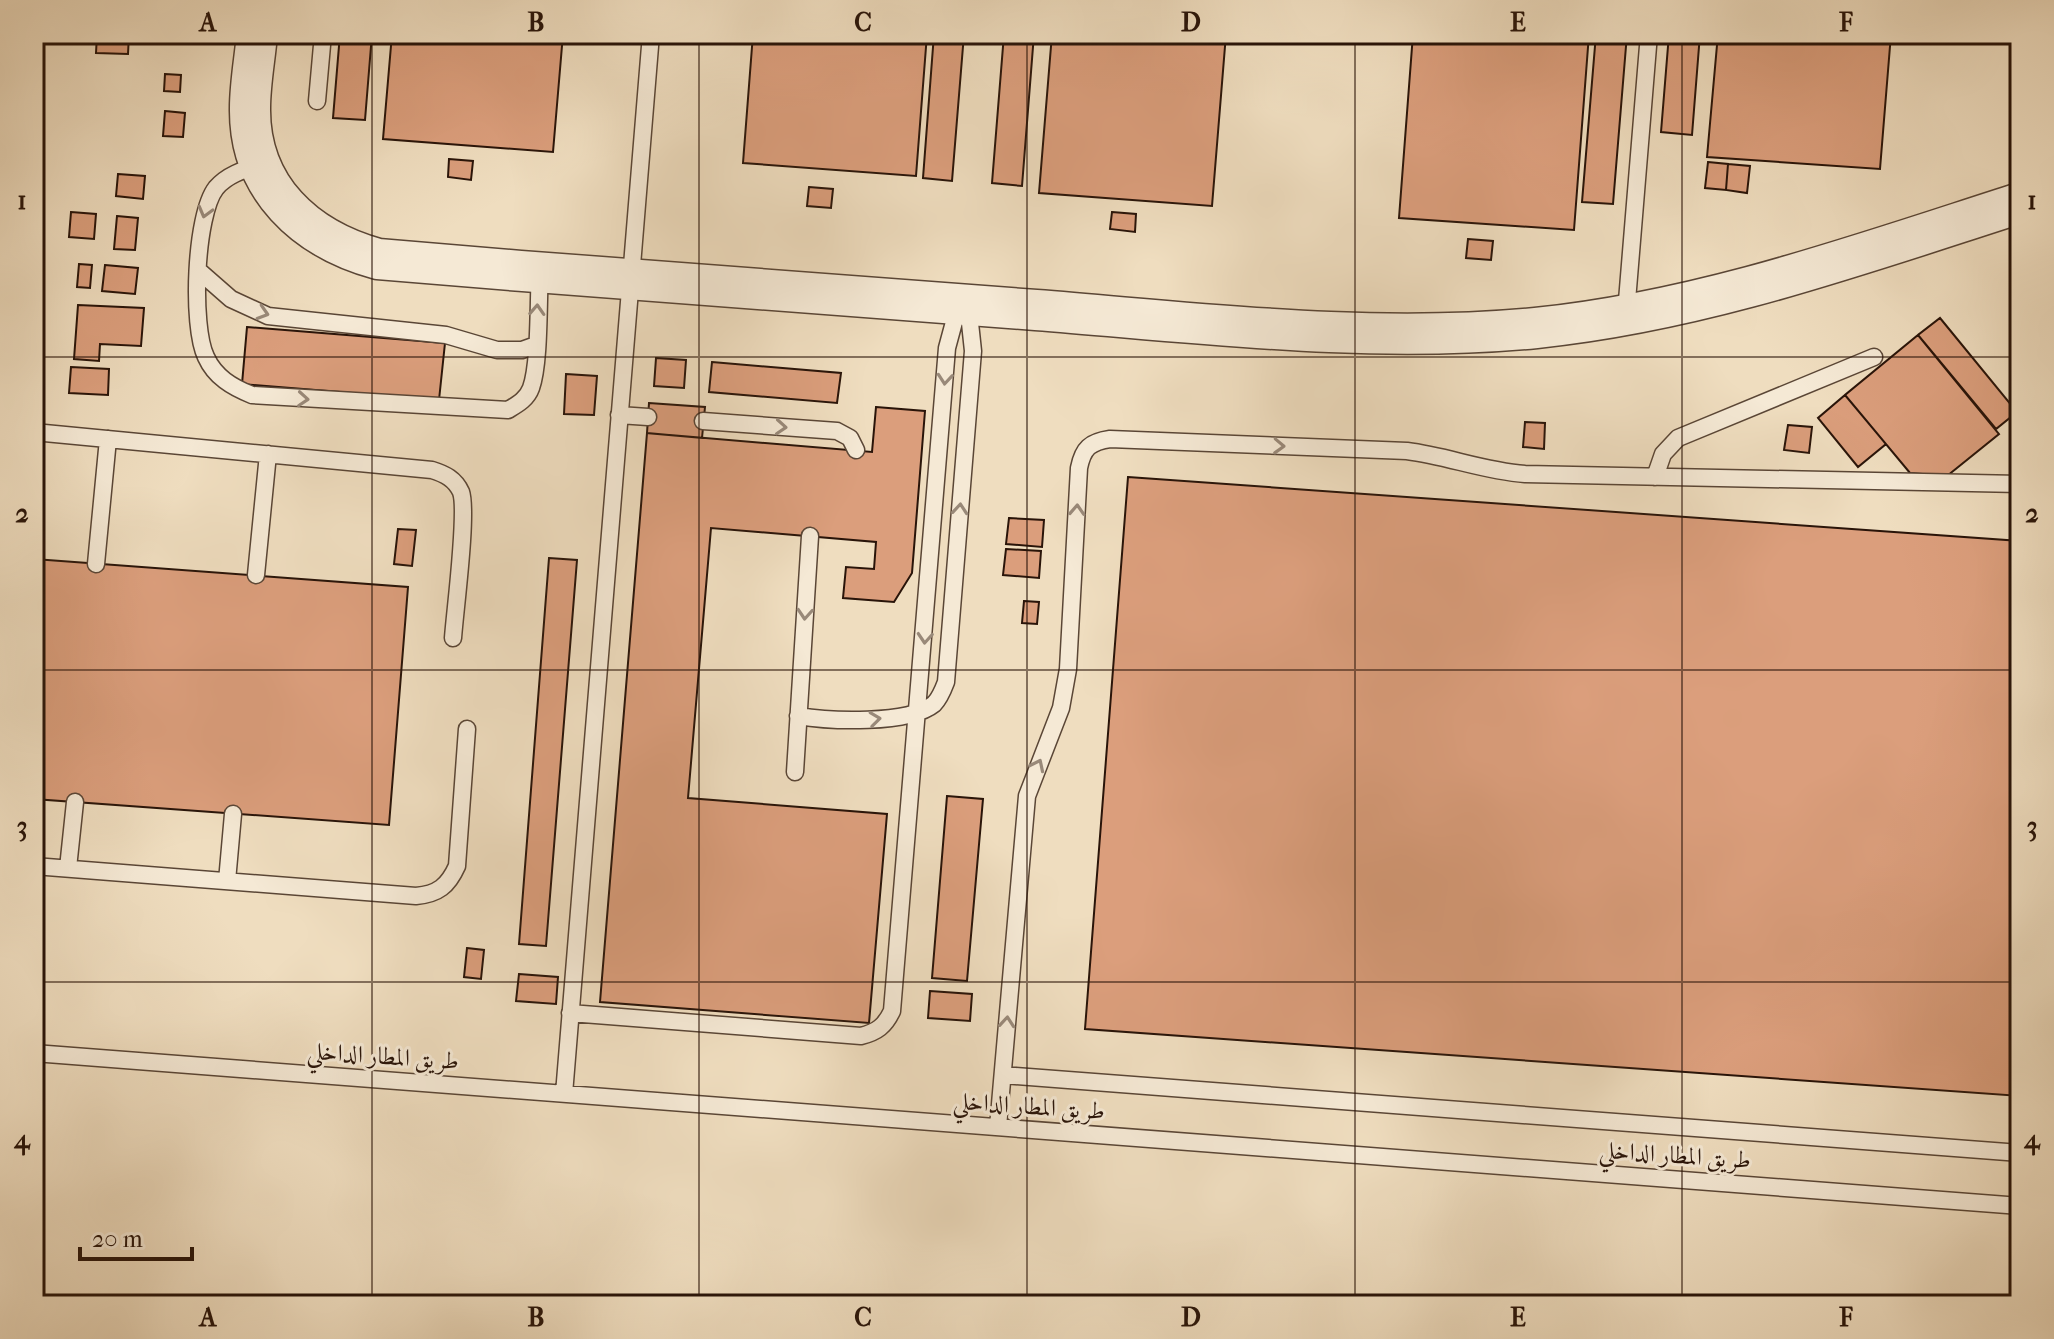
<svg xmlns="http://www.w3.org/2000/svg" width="2054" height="1339" viewBox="0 0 2054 1339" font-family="'IM FELL French Canon',Amiri,serif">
<rect width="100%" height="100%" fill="#efddbf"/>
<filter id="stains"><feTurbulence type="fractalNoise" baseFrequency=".0025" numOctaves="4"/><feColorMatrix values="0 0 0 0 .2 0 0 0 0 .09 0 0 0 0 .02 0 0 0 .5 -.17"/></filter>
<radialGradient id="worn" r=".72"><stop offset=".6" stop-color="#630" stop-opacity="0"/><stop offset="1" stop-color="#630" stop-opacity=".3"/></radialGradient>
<!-- building -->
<path fill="#db9e7c" stroke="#291409" stroke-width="2" d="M97,34h32l-1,20 -32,-1z
M340,34h32l-7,86 -32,-2z
M392,34h171l-10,118 -170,-13z
M753,34h174l-11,142 -173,-13z
M934,34h30l-12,147 -29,-3z
M1004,34h30l-12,152 -30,-3z
M1052,34h174l-14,172 -173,-13z
M1413,34h176l-15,196 -175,-12z
M1596,34h31l-14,170 -31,-2z
M1669,34h31l-8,101 -31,-3z
M1718,34h173l-11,135 -173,-12z
M165,74l16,1 -1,17 -16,-1z
M165,111l20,2 -2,24 -20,-1z
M449,159l24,2 -2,19 -23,-3z
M1708,162l20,2 -2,26 -21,-2z
M1728,164l22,2 -3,27 -21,-3z
M118,174l27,2 -2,23 -27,-3z
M809,187l24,2 -2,19 -24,-2z
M71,212l25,2 -2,25 -25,-2z
M1112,212l24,2 -1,18 -25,-3z
M117,216l21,2 -3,32 -21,-1z
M1468,239l25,2 -2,19 -25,-2z
M79,264l13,1 -2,23 -13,-1z
M105,265l33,3 -3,26 -33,-3z
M78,305l66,3 -3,38 -41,-2 -1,17 -25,-2z
M1940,318l77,94 -21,17 -78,-94z
M247,327l198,16 -6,57 -197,-16z
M1918,335l81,99 -52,42 -37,-3 -65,-78z
M656,358l30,2 -2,28 -30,-2z
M712,362l129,11 -4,30 -128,-11z
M71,367l38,2 -1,26 -39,-2z
M566,374l31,2 -3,39 -30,-1z
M1845,395l41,49 -28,23 -40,-49z
M649,403l56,4 -3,31 -55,-5z
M876,407l49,4 -13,162 -18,29 -51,-4 3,-31 28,2 2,-27 -165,-14 -23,270 199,16 -18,209 -269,-21 47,-569 225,19z
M1525,422l20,1 -1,26 -21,-2z
M1788,425l24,2 -3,26 -25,-3z
M1128,477l892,64v555l-935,-67z
M1009,518l35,2 -2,27 -36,-3z
M398,529l18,1 -4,36 -18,-2z
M1006,549l35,2 -2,27 -36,-3z
M549,558l28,2 -31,386 -27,-2z
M34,559l374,28 -19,238 -355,-26z
M1024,601l15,1 -2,22 -15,-1z
M947,796l36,3 -16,182 -35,-3z
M467,948l17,2 -3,29 -17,-2z
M519,974l39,3 -2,27 -40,-3z
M930,991l42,3 -2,27 -42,-3z"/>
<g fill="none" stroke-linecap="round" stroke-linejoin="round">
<!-- service casing -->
<g stroke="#5a4636" stroke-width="19">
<path id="service" d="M317,101l6,-67
M259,165c-16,5 -32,10 -43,23 -21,27 -25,138 -10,169 9,20 26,30 46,38l256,15c10,-6 19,-11 23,-22 9,-25 7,-87 9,-116
M199,271l32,28 37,17 178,19 51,15h25l14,-5
M1626,313l23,-279
M619,415l29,2
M703,421l134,10 13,7 6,12
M34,432l398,38c13,4 23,9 29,22 7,20 -6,118 -8,146
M1655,477l8,-23 15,-16 196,-81
M96,564l12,-125
M256,575l12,-121
M798,716c31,5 110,9 136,-12 6,-6 9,-14 12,-22l27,-331 -3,-28 -6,-17
M795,772l15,-236
M34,866l382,30c22,-2 32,-10 41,-30l10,-137
M68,868l7,-66
M227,881l6,-67
M570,1013l291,23c16,-4 24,-10 31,-25l55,-663 7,-26 8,-16
M34,1053l1986,153
M1003,1075l1017,78
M564,1094l87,-1060
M998,1127l29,-331 34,-88 7,-39 11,-201c4,-20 11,-26 31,-29l297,12c40,5 77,20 118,23l495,10"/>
</g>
<!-- tertiary casing -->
<g stroke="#5a4636" stroke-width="43">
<path id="tertiary" d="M257,34c-2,24 -7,49 -7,74 -1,80 55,131 128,151 219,19 438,34 658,51 166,13 334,34 500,18 167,-17 325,-74 484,-125"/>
</g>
<!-- service -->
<use href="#service" stroke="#f5e9d5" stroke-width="16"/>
<!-- tertiary -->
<use href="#tertiary" stroke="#f5e9d5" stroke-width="40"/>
</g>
<!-- one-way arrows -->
<defs><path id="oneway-chevron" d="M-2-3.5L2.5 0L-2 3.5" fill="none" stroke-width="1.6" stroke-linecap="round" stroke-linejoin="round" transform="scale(2)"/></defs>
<g stroke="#998979">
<use href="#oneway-chevron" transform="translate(205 212) rotate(105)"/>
<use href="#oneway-chevron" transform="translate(537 310) rotate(-87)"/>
<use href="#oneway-chevron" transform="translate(263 313) rotate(17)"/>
<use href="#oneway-chevron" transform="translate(945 379) rotate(95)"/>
<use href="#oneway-chevron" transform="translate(303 399) rotate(4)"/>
<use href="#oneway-chevron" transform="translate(781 427) rotate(4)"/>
<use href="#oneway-chevron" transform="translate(1279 446) rotate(2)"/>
<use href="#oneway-chevron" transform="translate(960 509) rotate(-85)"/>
<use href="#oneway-chevron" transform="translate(1077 510) rotate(-87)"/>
<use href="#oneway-chevron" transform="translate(805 614) rotate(94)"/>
<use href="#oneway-chevron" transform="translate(925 638) rotate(94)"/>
<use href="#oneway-chevron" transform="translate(875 719) rotate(-7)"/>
<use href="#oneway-chevron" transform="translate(1038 765) rotate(-64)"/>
<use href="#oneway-chevron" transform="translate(1007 1022) rotate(-85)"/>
</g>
<!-- grid -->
<path fill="none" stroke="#291409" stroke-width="2" stroke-opacity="0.55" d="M372,34v1271M699,34v1271M1027,34v1271M1355,34v1271M1682,34v1271M34,357h1986M34,670h1986M34,982h1986"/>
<g text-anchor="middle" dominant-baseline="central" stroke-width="6" stroke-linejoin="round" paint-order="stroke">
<!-- street labels -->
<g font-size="24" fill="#291409" stroke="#f5e9d5">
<text transform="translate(383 1056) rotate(4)">طريق المطار الداخلي</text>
<text transform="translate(1029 1106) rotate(4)">طريق المطار الداخلي</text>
<text transform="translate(1675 1155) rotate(4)">طريق المطار الداخلي</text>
</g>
</g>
<!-- margin -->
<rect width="2054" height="1339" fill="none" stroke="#efddbf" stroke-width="88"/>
<!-- scale -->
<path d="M80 1247v12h112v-12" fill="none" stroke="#291409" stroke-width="4"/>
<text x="92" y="1247" font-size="24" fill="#291409" stroke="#f5e9d5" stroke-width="6" paint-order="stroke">20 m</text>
<rect x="44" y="44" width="1966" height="1251" fill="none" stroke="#291409" stroke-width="3"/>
<g font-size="26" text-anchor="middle" font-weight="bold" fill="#291409">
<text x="208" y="31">A</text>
<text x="536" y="31">B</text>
<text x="863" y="31">C</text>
<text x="1191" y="31">D</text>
<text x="1518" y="31">E</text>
<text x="1846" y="31">F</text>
<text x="22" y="209">1</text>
<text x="2032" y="209">1</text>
<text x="22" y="522">2</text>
<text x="2032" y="522">2</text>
<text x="22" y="835">3</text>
<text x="2032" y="835">3</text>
<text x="22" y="1148">4</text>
<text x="2032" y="1148">4</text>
<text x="208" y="1326">A</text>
<text x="536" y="1326">B</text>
<text x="863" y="1326">C</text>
<text x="1191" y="1326">D</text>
<text x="1518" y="1326">E</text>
<text x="1846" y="1326">F</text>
</g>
<rect width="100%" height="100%" filter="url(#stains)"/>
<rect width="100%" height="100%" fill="url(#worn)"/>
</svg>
